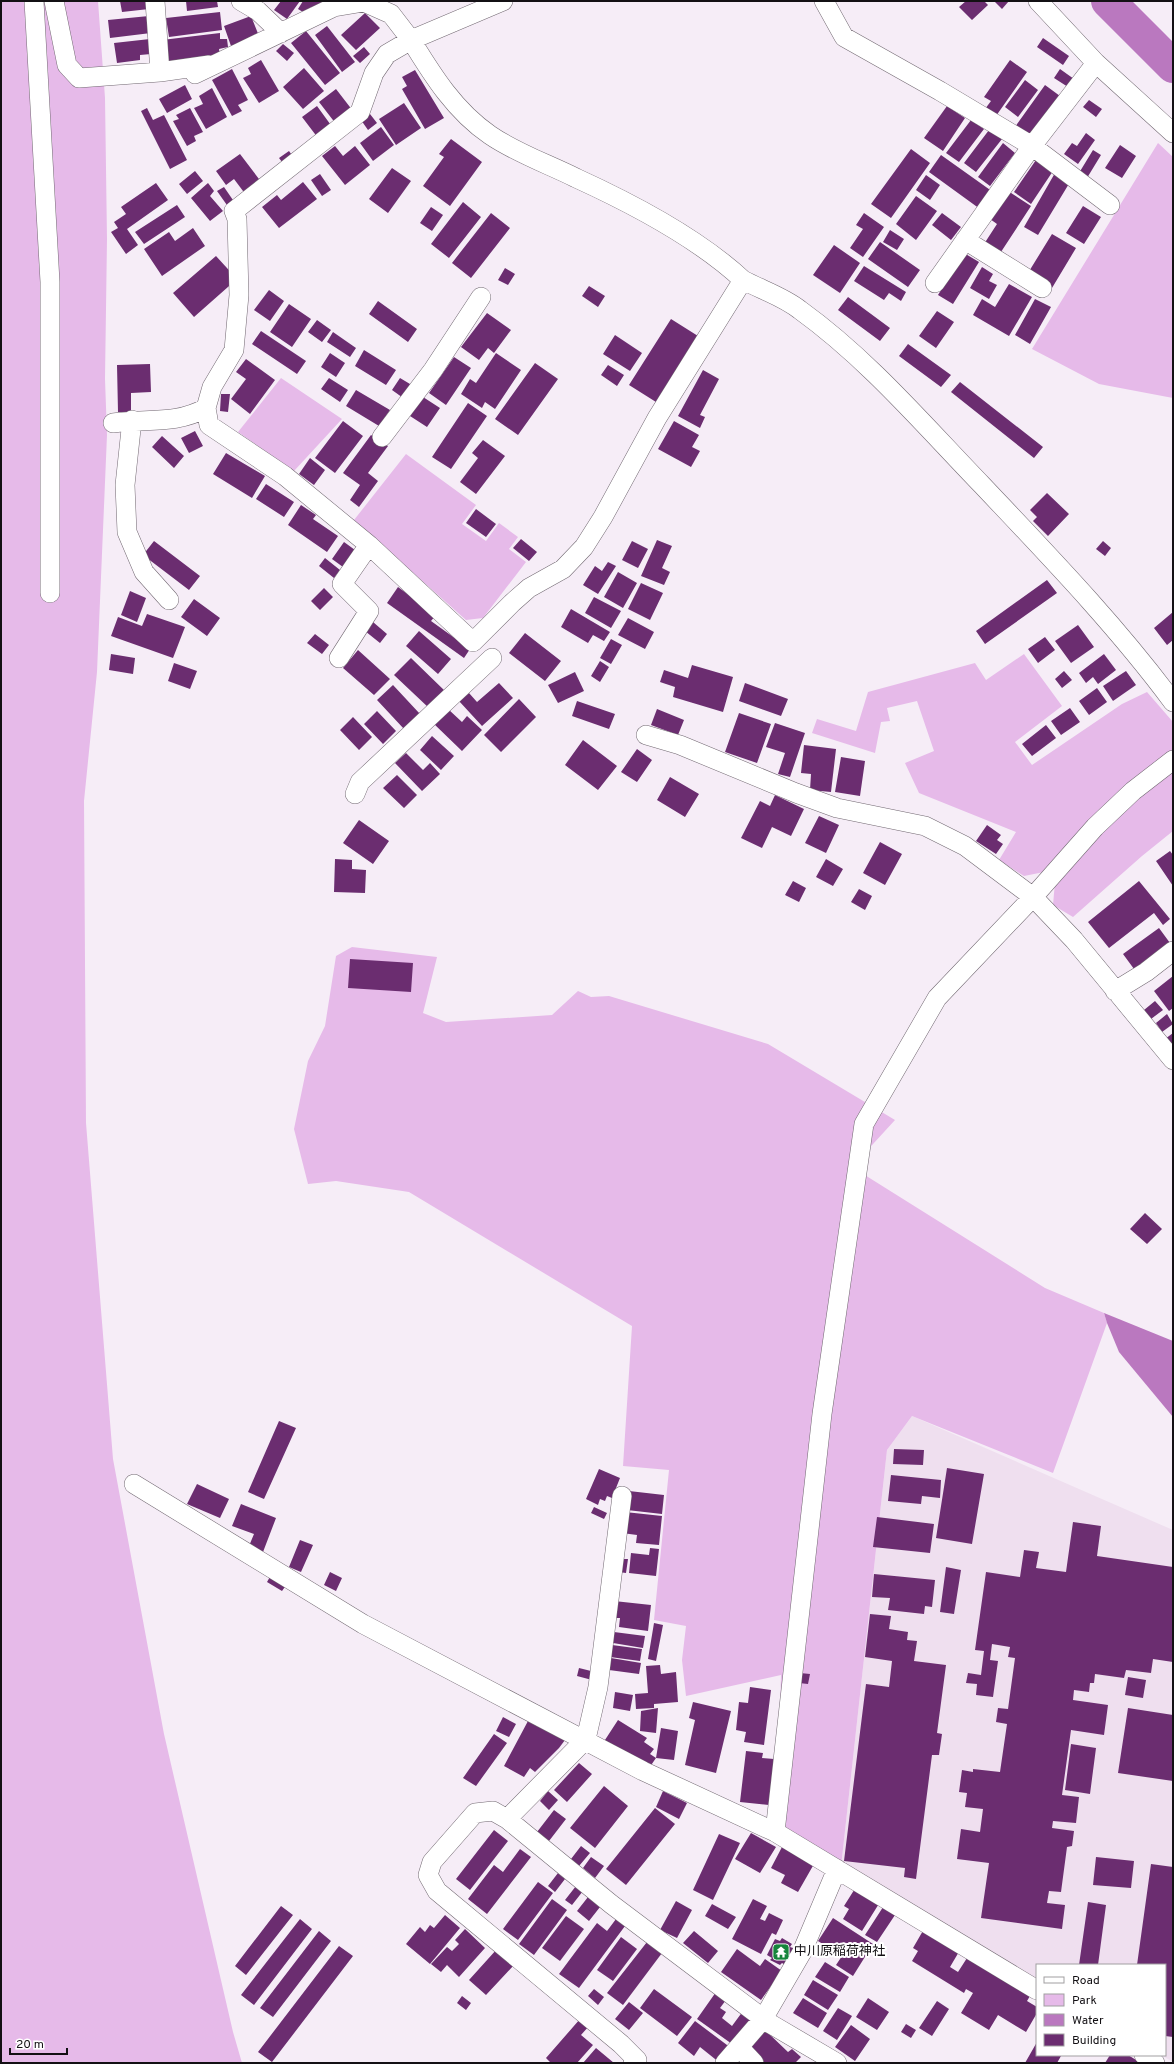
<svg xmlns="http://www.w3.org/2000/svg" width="1174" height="2064" viewBox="0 0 1174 2064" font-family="Overpass,'Noto Sans JP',sans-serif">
<rect width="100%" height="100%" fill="#f6edf7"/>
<!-- built -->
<path fill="#efdfef" d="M912,1416l261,114v532l-12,-7h4v-90h-128v17l-196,-115 46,-417z"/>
<!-- green -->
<path fill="#e6bae9" d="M1,1h97l7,97 2,141 -2,140 2,56 -10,237 -13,129 2,322 27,336 51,275 69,298 9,31h-241z
M1158,143l15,14v241l-74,-14 -67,-35z
M281,378l61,41 -48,52 -56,-39z
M406,454l70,51 -14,19 24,17 13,-18 19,14 -9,12 17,13 -43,56 -17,2 -112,-100z
M1024,654l38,52 -47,36 17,23 90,-61 25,-12 26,30v29l-38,26 -29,27 -62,68 -20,4 -25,-16 17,-28 -97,-39 -14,-30 29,-12 -17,-50 -30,7 3,13 -9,1 -6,31 -63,-20 5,-14 39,12 12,-39 107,-29 11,17z
M1173,771v60l-31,25 -69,61 -20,-12 2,-23c37,-39 74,-78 118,-111z
M352,947l85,10 -14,56 23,9 106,-7 26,-24 13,6 18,-1 159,48 127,76 -43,47 193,121 59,25 3,10 -54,150 -141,-57 -25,34 -46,417 -64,-44 4,-148 -95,21 -4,-36 4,-34 -32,-6 15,-150 -46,-4 9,-140 -223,-134 -73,-11 -28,3 -14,-55 14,-68 17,-35 11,-70z"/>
<!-- water -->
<path fill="#ba78bf" d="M1104,1313l69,28v76l-54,-65 -12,-29z"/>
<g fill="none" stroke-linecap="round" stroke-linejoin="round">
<!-- river -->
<path stroke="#ba78bf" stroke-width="34" d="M1108,1l65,65"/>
</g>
<!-- building -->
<path fill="#6b2d70" d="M120,1h28l1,8 -27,3z
M186,1h31l1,6 -31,4z
M281,1h19l-13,18 -13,-9z
M303,1h19l-6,9 -5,-3 -5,7 -8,-5z
M966,1h18l4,4 -16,15 -13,-13z
M994,1h15l-7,8z
M220,12l2,18 -53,7 -3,-19z
M365,13l15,15 -24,22 -15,-15z
M149,16l2,17 -41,5 -2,-18z
M251,16l8,20 -28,10 -7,-20z
M327,26l28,36 -13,10 -27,-37z
M306,31l34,42 -15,12 -34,-42z
M220,33v6h7l1,8 -9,2 1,6 -55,8 -3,-23z
M1043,38l26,18 -6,9 -26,-18z
M150,39l1,15 -11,1v5l-23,3 -3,-20z
M283,44l11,9 -7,8 -11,-10z
M364,47l6,7 -10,9 -7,-7z
M261,60l18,31 -20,12 -16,-25 8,-4 -3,-6z
M1010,60l17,12 -31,44 -11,-7 6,-8 -7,-4z
M304,68l20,23 -21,18 -20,-22z
M232,69l16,31 -10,5 4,6 -10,5 -20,-36z
M1060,69l14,10 -6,8 -14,-9z
M415,70l29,48 -19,11 -23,-40 5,-3 -5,-9z
M1025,80l13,10 -20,27 -13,-10z
M185,85l7,14 -25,14 -8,-14z
M1045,85l15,11 -30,41 -15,-10z
M212,88l15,29 -21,12 -12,-21 9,-4 -4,-8z
M336,89l17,22 -17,13 -17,-22z
M1089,100l13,9 -6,8 -13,-10z
M404,103l17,25 -25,17 -17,-26z
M317,106l16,22 -15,10 -16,-21z
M947,106l18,12 -22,33 -19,-13z
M147,108l6,12 11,-5 23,45 -17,9 -29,-58z
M190,108l13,24 -9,4 2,5 -9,5 -14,-25 6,-2 -3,-4z
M370,114l7,9 -9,7 -7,-10z
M971,120l13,9 -25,33 -13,-9z
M381,127l13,18 -21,16 -13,-18z
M989,130l13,9 -26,33 -12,-9z
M1086,133l9,7 -17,24 -14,-10 8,-11 5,3z
M451,139l31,23 -32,44 -27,-20 21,-29 -5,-3z
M1003,143l12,10 -25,33 -12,-9z
M1120,145l16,11 -14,22 -17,-10z
M335,146l8,10 12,-10 15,19 -25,20 -23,-29z
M911,149l19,14 -39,55 -20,-14z
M1093,150l8,5 -14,23 -8,-5z
M289,151l5,7 -9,8 -6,-8z
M240,154l22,29 -16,12 -12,-16 -8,6 -10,-14z
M941,155l52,37 -13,17 -51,-37z
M1036,160l17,11 -22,33 -17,-12z
M392,168l19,13 -23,32 -19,-14z
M195,171l8,10 -16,13 -8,-10z
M1055,173l15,9 -32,53 -14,-8z
M320,174l11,16 -9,6 -11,-16z
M926,175l14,10 -10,15 -14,-10z
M303,182l14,17 -38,29 -17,-21 15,-12 4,5z
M156,183l12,17 -41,29 11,16 -12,9 -15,-22 7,-4 -4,-6 12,-8 -5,-7z
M208,183l6,8 -4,5 13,15 -13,10 -19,-23z
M224,187l11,16 -6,5 -12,-17z
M1008,191l23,15 -32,49 -15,-11 13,-20 -7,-5z
M916,196l21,15 -21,29 -20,-16z
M463,202l18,15 -32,41 -18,-14z
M177,205l8,12 -41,27 -9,-12z
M1083,206l18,11 -17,27 -18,-11z
M431,207l12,8 -11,16 -12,-8z
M491,213l19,15 -39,50 -19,-15z
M864,213l20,14 -21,30 -13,-9 13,-19 -7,-4z
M942,213l19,14 -10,13 -19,-15z
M193,228l12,18 -43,30 -18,-27 25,-17 6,9z
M890,230l14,9 -7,11 -14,-8z
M1052,234l24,14 -24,40 -24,-15z
M880,242l40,28 -12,17 -40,-28z
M834,245l26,18 -20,30 -27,-18z
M964,253l15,9 -26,42 -15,-9z
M216,256l21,23 -43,38 -21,-24z
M864,266l42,26 -5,9 -12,-8 -5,7 -30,-19z
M982,267l11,7 -4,7 8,4 -8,14 -19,-11z
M505,268l10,6 -7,11 -10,-5z
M1009,284l23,13 -23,39 -36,-21 9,-16 13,8z
M589,286l16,10 -7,11 -16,-11z
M269,290l15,11 -14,20 -16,-11z
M848,297l42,31 -10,13 -42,-31z
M1035,299l16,8 -21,37 -15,-9z
M378,301l39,28 -9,13 -39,-28z
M289,304l22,15 -19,28 -22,-15z
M937,311l17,11 -18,26 -17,-12z
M487,313l24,17 -17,23 -6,-5 -9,12 -18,-13z
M671,319l27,17 -42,66 -27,-17z
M317,320l14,10 -9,12 -14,-10z
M261,331l45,30 -9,13 -45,-30z
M333,332l23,16 -6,9 -23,-15z
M615,335l27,18 -12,18 -27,-17z
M908,344l43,31 -10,12 -42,-31z
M364,350l32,20 -10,15 -31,-19z
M330,353l15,10 -9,14 -15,-10z
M496,353l25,17 -26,39 -10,-7 -3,6 -21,-14 9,-15 6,4z
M454,357l17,11 -25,37 -17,-12z
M246,359l29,21 -25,34 -19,-15 15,-20 -10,-7z
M535,363l23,16 -40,56 -23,-16z
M150,364l1,28 -20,1v19h-13l-1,-47z
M608,365l16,10 -7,11 -16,-11z
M703,370l16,9 -19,36 5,2 -5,11 -22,-12z
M329,378l19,12 -8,12 -19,-13z
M400,378l15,9 -9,13 -14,-10z
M960,382l83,65 -9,11 -83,-66z
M356,390l34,20 -11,16 -33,-20z
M221,394h9l-2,18 -8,-1z
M423,397l17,11 -13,19 -17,-11z
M468,403l19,13 -36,53 -19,-12z
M343,421l20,15 -28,37 -20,-15z
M674,421l25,14 -7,12 8,4 -9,16 -33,-18z
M195,431l8,15 -14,7 -8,-15z
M371,435l17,11 -20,27 10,8 -19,26 -9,-7 10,-15 -17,-12z
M162,436l22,20 -10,12 -22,-21z
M483,440l22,16 -29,38 -16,-12 18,-24 -6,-5z
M226,453l39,23 -13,22 -39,-24z
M310,458l15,12 -11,15 -15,-11z
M266,484l28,18 -10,15 -28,-18z
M1047,493l22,21 -21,22 -15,-15 4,-4 -7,-7z
M301,505l15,10 -3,4 25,17 -11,16 -39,-27z
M476,509l20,15 -10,13 -20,-14z
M521,539l16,13 -8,9 -16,-13z
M657,540l15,6 -10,22 8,4 -6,13 -23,-9z
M154,541l46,35 -11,14 -46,-35z
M632,541l16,8 -10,19 -16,-8z
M1103,541l8,7 -6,8 -9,-7z
M344,542l11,8 -12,17 -11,-8z
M325,558l15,12 -6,8 -15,-12z
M608,562l8,4 -18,28 -15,-9 12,-19 7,5z
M618,572l19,11 -14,25 -19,-11z
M1047,580l10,13 -72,51 -9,-13z
M641,583l22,10 -13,27 -22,-11z
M398,587l38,28 -5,6 39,28 -6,9 -77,-55z
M324,588l9,9 -13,13 -9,-9z
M130,591l16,7 -9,24 -16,-7z
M594,597l27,14 -10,17 -26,-15z
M194,599l26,19 -13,18 -26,-19z
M571,609l39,23 -6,9 -11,-6 -5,8 -27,-16z
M1173,612v28l-6,5 -13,-17z
M147,614l38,13 -12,31 -62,-22 7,-19 24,9z
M628,618l26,14 -9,17 -27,-14z
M373,622l14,12 -7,9 -15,-12z
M1078,625l16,22 -23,16 -16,-22z
M419,631l32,28 -13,15 -32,-28z
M525,633l36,28 -16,20 -36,-28z
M315,634l14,11 -7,9 -15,-11z
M1045,637l10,13 -17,13 -10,-14z
M611,639l11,6 -11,19 -11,-6z
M358,650l32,29 -16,16 -31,-27z
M111,654l24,4 -2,16 -24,-4z
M1104,654l12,16 -18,14 -5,-7 -7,6 -7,-10z
M411,658l35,34 -16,17 -36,-34z
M600,661l9,6 -9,15 -9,-6z
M174,663l23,8 -7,18 -22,-8z
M692,665l41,12 -10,35 -50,-15 2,-10 -15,-5 4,-12 24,8z
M1064,671l8,9 -10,8 -7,-9z
M1126,671l10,14 -23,16 -10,-15z
M575,672l9,19 -26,12 -10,-18z
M499,683l14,15 -31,28 -23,-25 10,-8 8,9z
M745,683l43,16 -7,17 -42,-15z
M393,685l27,29 -16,15 -27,-29z
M1097,688l10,14 -18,13 -10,-14z
M519,699l17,18 -35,35 -17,-17z
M577,701l38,13 -6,15 -37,-13z
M1070,708l10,14 -19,13 -10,-14z
M448,709l14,13 5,-6 15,14 -20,21 -29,-28z
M657,709l27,11 -6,15 -27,-10z
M377,711l19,20 -13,13 -19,-20z
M739,713l32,11 -14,39 -32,-11z
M353,717l19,20 -13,13 -19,-20z
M775,723l30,10 -15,44 -12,-3 7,-21 -19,-6z
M1046,725l10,13 -24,18 -10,-12z
M432,736l22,20 -13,14 -21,-20z
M583,740l34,26 -19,24 -33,-25z
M804,745l32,4 -5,43 -21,-2 1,-16 -10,-1z
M637,749l15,11 -15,22 -16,-10z
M406,753l17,17 7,-7 10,11 -18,17 -27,-28z
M841,757l24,4 -5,35 -25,-4z
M397,775l20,20 -13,13 -21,-20z
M670,777l29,17 -14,23 -28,-17z
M775,795l29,14 -13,27 -19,-9 -10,21 -21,-10 19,-37 10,5z
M819,816l20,9 -13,28 -21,-10z
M359,820l30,21 -16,23 -30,-21z
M987,825l14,10 -4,5 6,4 -7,10 -20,-13z
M880,842l22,12 -17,31 -22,-12z
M1170,851l3,4v31l-17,-25z
M335,859l17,1v9l14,1 -1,23 -31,-1z
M826,859l17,10 -10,17 -17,-9z
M793,881l13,7 -7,14 -14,-7z
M1139,881l31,38 -7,6 -9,-12 -45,35 -21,-26z
M859,889l13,7 -7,14 -14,-8z
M1159,928l11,15 -36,26 -11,-15z
M350,959l63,4 -2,29 -63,-4z
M1173,976v32l-4,3 -15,-20z
M1155,1001l8,9 -12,9 -7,-9z
M1167,1014l6,10 -11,8 -6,-9z
M1173,1033v17l-8,-11z
M1145,1213l17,16 -15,15 -17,-15z
M279,1421l17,7 -32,71 -16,-7z
M894,1449l30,1 -1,15 -30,-1z
M947,1468l37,6 -12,70 -36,-6z
M599,1469l21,9 -8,20 -5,-2 -2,5 -5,-2 -2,6 -12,-6z
M891,1475l50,5 -1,18 -18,-2 -1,8 -33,-3z
M197,1484l32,15 -9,19 -33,-14z
M629,1491l35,4 -2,19 -35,-4z
M241,1504l35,14 -13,34 -14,-6 5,-12 -22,-8z
M594,1507l13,6 -3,6 -13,-6z
M625,1512l37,4 -3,29 -23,-2 1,-8 -15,-2z
M877,1517l57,7 -4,29 -57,-6z
M1073,1522l28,4 -4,30 76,11v95l-20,-3 -2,14 -25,-3 -2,8 -29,-4 -1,9h-4l-1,9 -15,-2 -1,10 35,5 -4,30 -33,-5 -9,65 17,2 -3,26 -23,-2 -1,7 22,3 -2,15 -5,1 -6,45 -12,-1 -2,12 18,2 -3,24 -81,-11 8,-55 -32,-4 4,-30 19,3 3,-23 -18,-2 2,-14 -8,-1 3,-22 11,2v-3l27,3 7,-48 -11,-2 2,-14 10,1 7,-51 -7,-1 2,-10 -18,-3 -2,16 8,1 -5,36 -17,-2 1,-11 -11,-1 2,-10 13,2 3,-24 -9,-1 11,-78 34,5 4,-27 15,2 -3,16 30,4z
M300,1540l13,5 -12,27 -12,-5z
M650,1548l9,1 -3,27 -27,-3 2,-20 18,2z
M621,1559h7l-2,14 -7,-1z
M946,1567l15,3 -7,44 -14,-2z
M330,1572l12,6 -6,13 -12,-6z
M874,1574l61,6 -3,27 -7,-1 -1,8 -36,-4 2,-12 -18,-1z
M271,1575l16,9 -5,7 -15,-9z
M614,1601l37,4 -3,26 -29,-4 1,-9h-8z
M870,1614l21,2 -2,13 19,3 -1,8 10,1 -3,20 32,4 -9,68 5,1 -3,21h-7l-16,124 -12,-2 1,-9 -61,-7 22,-177 23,3 3,-26 -27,-4z
M654,1623l9,2 -7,36 -8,-2z
M614,1632l31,4 -2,12 -30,-5z
M612,1645l30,4 -2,12 -30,-4z
M611,1658l30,5 -2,11 -30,-4z
M660,1665l1,9 15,-2 2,30 -24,2v4l-18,1 -1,-15 13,-1 -2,-27z
M579,1668l16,4 -3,8 -15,-4z
M800,1673l10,1 -2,10 -9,-1z
M1128,1677l18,3 -3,18 -18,-3z
M750,1687l21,3 -7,55 -20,-3 2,-10 -10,-2 3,-28 9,1z
M615,1692l18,3 -3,16 -17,-3z
M693,1702l38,9 -15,62 -31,-8 10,-45 -6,-2z
M658,1708l-2,25 -16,-2 1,-20z
M1128,1708l45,7v66l-55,-8z
M503,1717l13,7 -7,13 -13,-6z
M618,1720l29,18 -3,4 10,7 -4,5 6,4 -9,13 -44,-28z
M528,1721l37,19 -6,8 -24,24 -5,-4 -6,9 -20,-11z
M661,1728l17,3 -4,29 -18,-2z
M494,1734l13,9 -31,43 -13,-8z
M1071,1744l25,4 -6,46 -25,-4z
M746,1751l17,2 -1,5 12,1 -5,46 -29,-3z
M579,1763l13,11 -25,28 -13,-12z
M604,1786l24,20 -33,42 -25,-20z
M548,1791l10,9 -9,10 -9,-9z
M663,1791l24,12 -8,16 -23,-12z
M655,1808l20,16 -49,61 -20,-16z
M554,1810l12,9 -17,22 -12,-9z
M494,1830l14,11 -38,49 -14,-11z
M751,1833l25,14 -16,26 -25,-14z
M719,1834l21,9 -27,57 -20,-10z
M581,1846l9,7 -11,13 -8,-7z
M782,1847l32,17 -16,28 -17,-9 4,-8 -14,-7z
M520,1849l11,8 -44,57 -19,-15 26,-34 9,7z
M591,1857l13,9 -9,12 -12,-10z
M1096,1857l38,4 -3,27 -38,-3z
M1151,1864l22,3v170l-8,-1v-71h-28z
M558,1873l7,6 -10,13 -7,-6z
M538,1882l15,11 -35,47 -15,-11z
M576,1886l7,5 -11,14 -7,-5z
M856,1887l24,15 -18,29 -19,-12 6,-10 -5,-3z
M588,1897l12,10 -11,14 -12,-10z
M552,1899l15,11 -33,45 -15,-11z
M753,1899l14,7 -7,13 5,2 4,-8 14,7 -7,15 -4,-2 -11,21 -29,-15z
M676,1901l16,9 -15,28 -17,-8z
M1088,1902l18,3 -8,60h-19z
M712,1904l24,13 -8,12 -23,-13z
M885,1904l12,8 -20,30 -12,-7z
M281,1906l12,9 -47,60 -11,-9z
M445,1915l15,13 -30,36 -24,-20 14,-17 5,5 5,-7 4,3z
M566,1916l18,13 -24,32 -18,-13z
M833,1918l40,26 -20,32 -17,-11 6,-9 -24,-15z
M300,1919l12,10 -58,76 -13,-10z
M616,1919l9,7 -46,62 -20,-14 38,-51 10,8z
M465,1929l20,19 -26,29 -12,-12 -6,7 -10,-8 16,-17 5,4 7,-7 -4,-4z
M924,1929l36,21 -10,17 8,5 9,-14 63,38 -3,5 10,6v6l-11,19 -28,-17 -9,15 -28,-17 12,-20 -7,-4 -2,4 -52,-32 6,-10 -5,-3z
M319,1931l12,10 -58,76 -13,-9z
M694,1931l24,20 -10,12 -25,-20z
M621,1937l16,12 -24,32 -16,-11z
M782,1938l10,6 -2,3 6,2 -9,17 -5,-3 -2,2 -10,-5 2,-2 -5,-3 8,-16 5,2z
M647,1942l15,11 -39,52 -16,-12z
M339,1946l14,10 -81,106 -14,-10z
M497,1949l17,16 -28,30 -17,-15z
M737,1949l23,17 5,-7 17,12 -21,29 -40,-28z
M825,1962l24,15 -9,15 -25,-15z
M813,1980l25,15 -10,15 -24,-15z
M594,1989l10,8 -6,8 -10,-9z
M654,1989l38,28 -15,19 -37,-28z
M716,1992l10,8 -6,8 6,4 -4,6 10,8 11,-15 12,8 -23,25 -35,-25z
M462,1996l9,7 -5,7 -9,-7z
M803,1998l24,15 -9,15 -25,-15z
M868,1998l21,14 -12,18 -21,-13z
M937,2001l12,8 -17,27 -13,-8z
M629,2002l14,11 -14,17 -14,-11z
M838,2008l14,8 -15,24 -14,-9z
M580,2019l9,7 -8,9 12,10 -16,18h-26l-5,-5z
M695,2021l36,27 -11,15 -20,-16 -6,9 -16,-13z
M906,2024l10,6 -5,8 -10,-6z
M851,2025l19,14 -15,22 -20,-14z
M765,2030l23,22 4,-3 9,8 -6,6h-34l-15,-15z
M1037,2042v13h22l2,1 -4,7h-32z
M596,2048l18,15h-31z
M1110,2055h18l13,8h-36z"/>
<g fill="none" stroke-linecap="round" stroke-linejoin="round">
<!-- street casing -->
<g stroke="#726972" stroke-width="20">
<path id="street" d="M34,1l16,281v311
M54,1l13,64 12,13 81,-6 49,-7
M155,1l5,71
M241,1l17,10 23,22
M824,1l20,36 96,54 92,55 78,59
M1038,1l58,62 77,70
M411,40c22,36 44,71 79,95 26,18 58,29 86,43 57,26 122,60 167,102l-86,138 -54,99 -19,30 -21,22 -34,19 -17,15 -39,39 -104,-97 -84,-69 -76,-51 -3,-17 6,-21 22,-37 5,-55 -2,-76 -3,-8 126,-99 14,-39 13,-19z
M195,74l139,-67 30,-5 27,12 20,26 92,-39
M965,240l77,48
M743,280c19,10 41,17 57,30 68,49 124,115 182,175 66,70 133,139 191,217
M935,283l97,-137 64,-83
M132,420l-7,65 2,47 17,40 25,28
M113,423c34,-5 62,2 93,-15
M382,437l51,-67 48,-73
M339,658l30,-47 -27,-27 27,-39
M646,735l34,10 116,48 41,15 88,18 40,20 68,51 41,43 99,120
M355,794l5,-12 132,-124
M1115,991l31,-19 27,-21
M134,1484l229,140 280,147 132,61 262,158
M507,1819l79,-80 12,-52 24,-191
M775,1832l47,-418 42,-290 73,-126 96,-101 62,-70 38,-36 40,-31
M739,2047l15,16
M1144,2055l11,8
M633,2063l4,-3 -16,-16 -184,-153 -9,-16 4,-13 43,-49 18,-2 14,8 104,85 158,119 68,40
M725,2063l38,-44 39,-67 35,-83"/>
</g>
<!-- street -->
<use href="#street" stroke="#fff" stroke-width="19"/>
</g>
<!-- icons -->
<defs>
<g id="temple-square" transform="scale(0.9)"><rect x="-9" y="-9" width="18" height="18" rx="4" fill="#15843b" stroke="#fff"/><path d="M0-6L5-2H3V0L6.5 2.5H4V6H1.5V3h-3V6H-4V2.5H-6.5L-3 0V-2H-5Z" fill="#fff"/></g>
</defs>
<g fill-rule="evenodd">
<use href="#temple-square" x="781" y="1952"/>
</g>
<g text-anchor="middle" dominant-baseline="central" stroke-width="4" stroke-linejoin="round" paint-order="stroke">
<!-- poi labels -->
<g font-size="13" fill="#131014" stroke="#fff" text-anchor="start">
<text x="794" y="1952">中川原稲荷神社</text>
</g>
</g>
<!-- border -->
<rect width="1174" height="2064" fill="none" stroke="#131014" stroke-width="4"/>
<!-- legend -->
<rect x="1036" y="1964" width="130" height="92" fill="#ffffff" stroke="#a19fa1"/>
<rect x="1044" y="1977" width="20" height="6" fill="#ffffff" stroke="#a19fa1"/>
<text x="1072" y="1984" font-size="12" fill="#131014">Road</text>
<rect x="1044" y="1994" width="20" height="12" fill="#e6bae9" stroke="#a19fa1"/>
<text x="1072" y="2004" font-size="12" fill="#131014">Park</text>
<rect x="1044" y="2014" width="20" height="12" fill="#ba78bf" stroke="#a19fa1"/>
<text x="1072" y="2024" font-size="12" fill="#131014">Water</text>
<rect x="1044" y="2034" width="20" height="12" fill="#6b2d70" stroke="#a19fa1"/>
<text x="1072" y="2044" font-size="12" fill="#131014">Building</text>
<!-- scale -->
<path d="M10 2048v6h57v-6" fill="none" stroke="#131014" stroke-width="2"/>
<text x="16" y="2048" font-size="12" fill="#131014" stroke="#ffffff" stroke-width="3" paint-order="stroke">20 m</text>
</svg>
